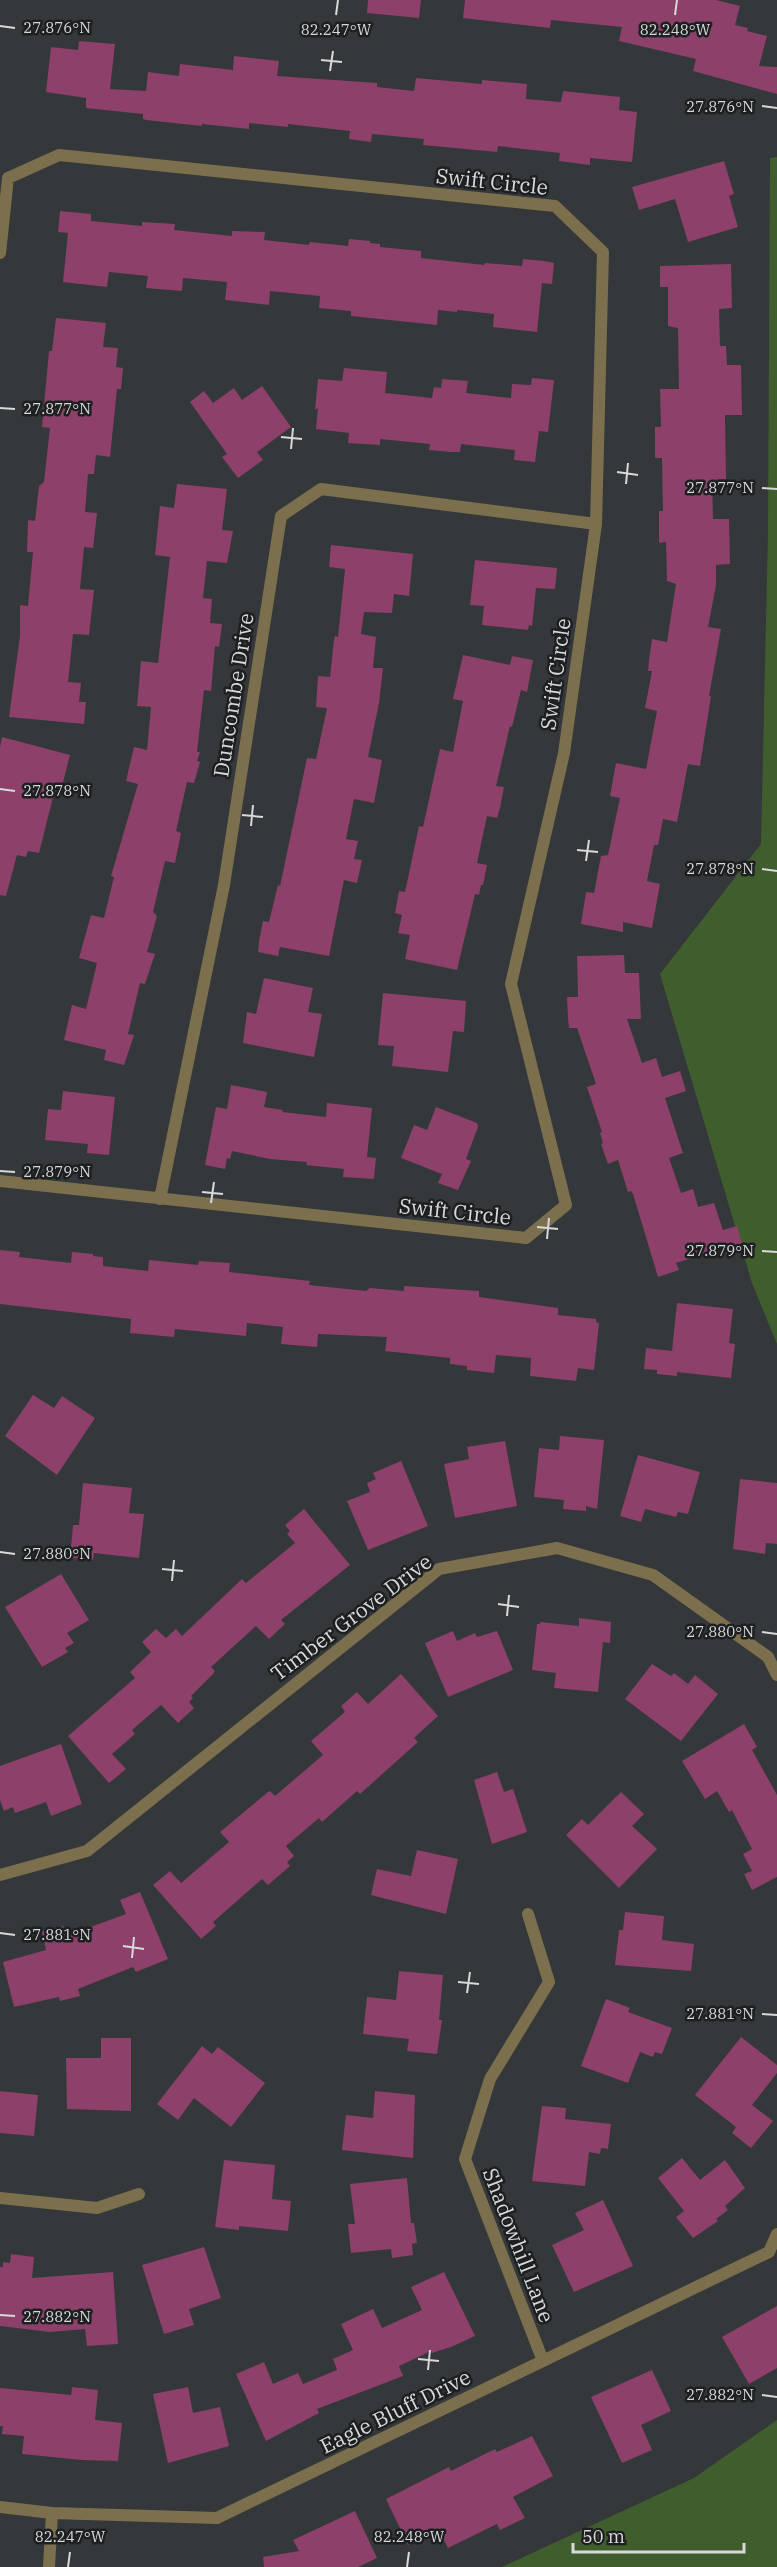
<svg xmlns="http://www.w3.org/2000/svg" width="777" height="2567" viewBox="0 0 777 2567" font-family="'IBM Plex Serif',serif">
<rect width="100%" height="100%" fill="#34383a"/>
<!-- green -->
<path fill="#405e2d" d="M777,157v1187l-25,-61 -92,-309 101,-130 7,-311 2,-375z
M777,2420v147h-275l192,-89z"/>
<!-- building -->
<path fill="#8c406a" d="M368,0h53l-2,18 -52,-5z
M465,0h251l24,6 -5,19 13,3 -1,3 20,5 -8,30 18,1v27l-84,-23 3,-12 -77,-18 3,-14 -71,-7 -1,8 -87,-10z
M79,41l36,3 -5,45 36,2 2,-19 31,4 1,-12 53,6 1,-14 45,5 -2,15 100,7v4l37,4 2,-13 66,6v-4l45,4 -1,15 35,3 2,-11 57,6 -1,13 18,2 -5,50 -42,-4v7l-31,-4 1,-8 -62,-7 -1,6 -74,-7 1,-6 -52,-5 -1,8 -22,-3 1,-8 -62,-7v3l-39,-4v6l-47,-5v2l-56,-6 -3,-1v-5l-57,-6v-10l-40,-6 5,-45 27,3z
M724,161l10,33 -5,2 9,31 -50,15 -13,-43 -36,11 -7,-23z
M60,211l31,3v7l51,5v-4l33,2 -1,6 58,6v-5l33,1 -1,8 45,5 1,-3 38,4 1,-7 21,2v2l10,1v3l41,4v7l63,7 1,-2 37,3 1,-7 21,2 10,2 -2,21 -10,-1 -5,49 -44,-5 1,-13 -37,-4v2l-19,-2 -1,15 -86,-9v-5l-32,-3 1,-12 -50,-5 -1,14 -44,-5 2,-18 -44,-4 -1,13 -36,-3 2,-12 -39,-4 -2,15 -44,-5 5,-49 -10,-1z
M731,264l1,44 -13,1 1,37h6l1,19h14l1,50h-17l1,64 -14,1 1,39h16l1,45 -14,1v20l-8,42 13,2 -12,67h2l-11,70 -12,-2 -11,58 -14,-3 -5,26h-4l-7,36 13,3 -8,44 -29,-6v10l-42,-8 5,-32 8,1 7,-37 7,-1 12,-57 -10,-2 6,-33 30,6 11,-58 -12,-3 7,-37h-4l1,-11 3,-21 15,3 9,-58 -9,-3 -1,-39 -7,1v-32h4l-1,-53h-7v-31h6l-1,-38h19l-1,-61 -10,-2v-39h-8v-21z
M56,318l50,5 -3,24 15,1 -2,19 7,1 -2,21h-4l-7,68 -14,-2 -2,19h-6l-3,38 12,1 -4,35 -9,-1 -4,42 14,1 -5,45 -16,-1 -5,48 13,1 -2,19h7l-2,22 -75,-7 11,-81v-31l8,1 5,-54h-6l1,-32 7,1 4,-35 5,-4 6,-54 -8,-1 7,-76h3z
M344,368l43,4 -2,21 47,5 2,-11 7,1 1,-9 26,2 -2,12 45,5 1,-14 19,1 1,-7 22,2 -6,52 -9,-1 -4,31 -21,-2 1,-10 -54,-6 -1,8h-9l-22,-2 1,-6 -50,-5v6l-32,-2 1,-10 -33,-4 2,-21 -3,2 3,-31 24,2z
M262,386l29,41 -34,25 6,8 -25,18 -16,-21 5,-3 -37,-52 14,-11 9,12 21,-15 8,12z
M177,484l50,5 -5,41 11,1 -6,32 -20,-2 -4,37 9,1 -2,24 12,1 -3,23 -4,-1 -4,45 -7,-1 -7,62h3l-3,9 3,1 -6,21 -7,-1 -11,49 5,2 -6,30 -10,-2 -12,51 4,4 -10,36 8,2 -10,30 -5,-1 -12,51 6,1 -10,30 -20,-5 2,-10 -42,-10 8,-35 14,4 11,-46 -18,-5 12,-43 13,3 10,-41 -3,-1 27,-92 -12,-3 8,-34 13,3 4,-43 -14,-1 4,-45 17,2 12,-106 -15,-2 5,-49 14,2z
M331,545l82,9 -4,42 -15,-2 -2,19 -28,-1 -3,22 15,3 -3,31h10l-4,35 -11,54 14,3 -8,43 -20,-4 -8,40 12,2 -4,18 8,1 -5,23 -13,-3 -15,76 -49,-9 -2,9 -20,-4 1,-11 4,-20 6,1 9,-37 2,1 27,-128 9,1 11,-51 -11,-1 2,-31 12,1 4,-37 1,-4 3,1 7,-68 -16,-2z
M475,560l82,8 -2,21 -19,-1 -4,38 -3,-1 -1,5 -46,-5 2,-19 -14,-1z
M463,655l47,10 2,-9 21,4 -6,32 -6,-2 -9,37 -2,-1 -14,60 8,1 -4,21 -3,10 -10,-2 -10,47 10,2 -4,20h-2l-2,10 -4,-1 -18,76 -52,-11 5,-24 -12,-2 4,-18 -7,-2 4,-22 6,1 14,-66 4,1 17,-78 13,3 10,-51 -10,-2z
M2,737l68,18 -11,43 -6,-1 -14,56 -11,-2 -2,6 -9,-2 -11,41 -6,-1v-148z
M624,955l1,18h14l2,46h-14l15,44 14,-5 6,19 18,-6 6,20 -21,7 18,55 -14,5 12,35 12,-4 5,18 16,-4 9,27 14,-4 7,25 -17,5 -3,-8 -48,15 3,7 -21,7 -25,-83 -2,-3 -3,1 -10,-32 -10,4 -7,-20 2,-1 -3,-10 2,-1 -15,-45 9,-3 -19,-56h-8l-1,-10 -1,-21h11l-1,-41z
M264,978l49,10 -5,24 14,2 -8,43 -71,-14 4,-31 9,2z
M383,993l83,8 -2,31 -11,-1 -5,41 -56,-6 2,-20 -16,-1z
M231,1085l36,7 -3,15 19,3 -1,2 44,5 1,-14 45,5 -5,49 9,1 -2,21 -31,-2 1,-8 -38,-4 1,-3 -37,-3 -38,-8 -2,8 -3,-1 -2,11 -20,-4 11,-58 11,2z
M63,1091l52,6 -6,58 -22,-2 1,-9 -43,-4 3,-31 13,1z
M436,1107l41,16 1,4 -12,32 5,2 -13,29 -20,-7 4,-9 -41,-16 13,-33 13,5z
M0,1250l20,2 -1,5 52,6 1,-11 21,2v2l10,1v9l45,5 1,-11 49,5 1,-4 31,2 -1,9 81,9 -1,4 57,6 4,-3 34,3v-5l75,5v6l79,11v7l38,4v3l3,1 -5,47 -16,-2 -2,13 -46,-5 1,-18 -35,-3 -2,18 -27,-3v-4l-17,-2v-6l-65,-7 2,-14 -69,-3 -1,13 -36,-3 2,-17 -36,-4 -1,13 -71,-7 -1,8 -44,-4 1,-14 -131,-15z
M677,1303l56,6 -4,34 6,1 -4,34 -54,-6v4l-20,-2v-4l-13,-1 2,-21 26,3z
M33,1395l21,13 8,-12 33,22 -38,57 -52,-39z
M560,1436l44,4 -7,69 -11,-3v5l-23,-2 1,-9 -30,-3 5,-49 20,2z
M505,1441l12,65 -62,12 -11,-54 25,-5 -2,-12z
M638,1455l62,17 -12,42 -10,-2 -2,5 -31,-8 -4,13 -21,-6z
M401,1461l27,65 -60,24 -21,-49 23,-9 -3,-9 9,-4 -3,-6z
M740,1479l37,4v61l-11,-1 -1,11 -32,-5z
M83,1483l49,5 -3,25 15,1 -5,44 -45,-5 -1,7 -23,-2 3,-33h6z
M304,1509l46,56 -69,55 4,4 -16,15 -13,-13 -45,41 4,4 -2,3 -22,22 2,2 -4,4 5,6 -16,15 -17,-18 -29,25 3,4 -23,20 14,15 -17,14 -41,-47 67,-58 -5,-6 21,-20 -9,-10 14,-13 10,9 10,-9 6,7 60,-57 4,4 49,-40 -8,-9 3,-3 -5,-6z
M61,1574l28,46 -22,13 7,10 -9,5 3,4 -26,15 -37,-60z
M579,1618l32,4 -1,21 -7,-1 -5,50 -44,-4 2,-15 -24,-3 5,-46h3v-2l39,4z
M453,1631l4,10 18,-8 2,4 20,-6 16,39 -65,27 -23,-54z
M652,1664l19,12 3,-3 14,11 7,-9 23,19 -37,47 -56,-42z
M401,1674l37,42 -24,22 4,4 -58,52 -3,-3 -35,31 -3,-4 -33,28 8,10 -7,6 3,4 -22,19 -6,-6 -49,43 3,4 -15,13 -48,-54 17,-14 11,12 48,-41 -9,-10 48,-40 2,-1 5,5 48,-41 -12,-14 34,-29 -4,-6 16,-14 11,12z
M744,1724l13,23 -5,3 25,45v82l-25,13 -8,-16 8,-3 -9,-17 9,-5 -20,-39 -3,2 -12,-21 -12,8 -23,-38z
M61,1744l21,60 -31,12 -5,-14 -31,11 -2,-6 -9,4 -4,-11v-34z
M497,1772l7,20 9,-3 14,43 -35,12 -18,-64z
M621,1792l23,22 -12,12 25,23 -38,39 -53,-53 16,-16 6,6z
M417,1850l41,9 -12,55 -75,-19 6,-26 34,7z
M140,1892l28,67 -32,13 -3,-5 -55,22 2,7 -20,5 -1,-4 -45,10 -11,-45 43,-12 -4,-19 21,-5 3,10 60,-22 -6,-14z
M625,1912l39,4 -2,24 32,4 -3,27 -76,-6 4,-35h4z
M399,1971l44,4 -4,45h3l-5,34 -30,-3 2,-12 -46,-5 4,-37 29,3z
M606,1999l24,9 -2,4 44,16 -10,26 -7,-2 -2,5 -13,-5 -12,31 -47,-17z
M741,2037l36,28v8l-25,32 21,16 -22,27 -19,-15 4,-6 -41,-32z
M101,2038h30v73l-64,-2 -1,-51h35z
M202,2046l10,8 6,-7 47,36 -34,44 -37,-29 -16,22 -21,-16z
M0,2091l38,4 -4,41 -34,-3z
M375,2091l40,4 -2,63 -71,-8 4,-35 27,3z
M542,2106l24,2 -1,11 46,5 -3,25 -7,-1 -1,6 -11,-2 -4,34 -53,-5z
M682,2158l18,22 25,-20 20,28 -20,18 3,4 -12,9 2,2 -25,17 -17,-21 8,-6 -26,-33z
M224,2160l51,5 -3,34 19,2 -3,30 -49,-5v4l-24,-3z
M407,2178l4,45h3l3,20 -5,1 1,11 -21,3 -1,-9 -40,4 -3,-29h7l-5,-40z
M603,2200l30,66 -59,26 -22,-47 32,-15 -9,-17z
M204,2247l17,51 -32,11 5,16 -30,9 -22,-69z
M11,2254l23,3 -2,21 81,-6 5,72 -31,2 -2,-17 -35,3 -50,-6v-59h3v-5l7,1z
M444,2272l31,64 -24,11 -19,6 -1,-2 -32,15 4,10 -86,33 2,4 -53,28 -30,-67 28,-12 9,22 25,-11 5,11 34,-14 -4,-11 20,-9 -12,-26 32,-15 9,19 40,-18 -11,-23z
M777,2306v62l-28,16 -27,-47z
M652,2370l19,41 -30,14 11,25 -30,13 -31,-66z
M72,2387l26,3 -3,30 27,3 -4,38 -36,-1 -60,-6 2,-18 -22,-2 1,-8h-3v-38l71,7z
M188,2387l5,26 27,-6 9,39 -61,17 -15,-69z
M532,2436l21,40 -40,21 12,21 -25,12 -3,-6 -49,24 -9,-18 -31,15 -22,-46 63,-32 2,4 44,-22 2,3z
M355,2511l22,47 -19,9h-94l-1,-10 36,-6 -6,-11z"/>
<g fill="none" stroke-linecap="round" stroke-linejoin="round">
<!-- street -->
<path stroke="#7c6f4d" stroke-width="12" d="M0,253l8,-75 51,-23 496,51 48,46 -7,272 -32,229 -53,231 55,221 -40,33 -526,-57
M160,1199l64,-314 57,-369 40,-27 275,35
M0,1875l87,-24 352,-282 118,-21 96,27 115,82 9,18
M528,1914l21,68 -59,97 -25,80 78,202
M0,2198l97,10 42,-14
M0,2507l52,6 165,5 552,-266 8,-18
M49,2567l3,-54"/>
</g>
<!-- ticks -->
<path fill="none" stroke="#d7d9da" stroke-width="2" d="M336,15l2,-15M675,15l2,-15M0,26l15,2M321,60l21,2M330,71l3,-20M762,106l15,2M0,408l15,1M281,437l21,2M291,449l2,-21M617,472l21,3M626,484l2,-21M762,488l15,1M0,789l15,2M242,815l21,2M251,826l2,-21M577,850l21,2M586,861l3,-21M762,869l15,2M0,1171l15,1M202,1192l21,2M211,1203l3,-21M537,1227l21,2M547,1239l2,-21M762,1251l15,1M0,1552l15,2M162,1569l21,2M172,1581l2,-21M498,1604l21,3M507,1616l2,-21M762,1632l15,2M0,1933l15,2M123,1946l21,3M132,1958l2,-21M458,1982l21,2M467,1993l3,-21M762,2014l15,1M0,2315l15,1M418,2359l21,2M428,2370l2,-20M762,2395l15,2M68,2567l2,-15M407,2567l2,-15"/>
<g text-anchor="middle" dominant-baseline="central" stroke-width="5" stroke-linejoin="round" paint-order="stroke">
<!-- street labels -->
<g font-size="21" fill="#d7d9da" stroke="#1d1f20">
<text transform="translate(492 181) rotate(6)">Swift Circle</text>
<text transform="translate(555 674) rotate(-82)">Swift Circle</text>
<text transform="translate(233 695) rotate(-81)">Duncombe Drive</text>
<text transform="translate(455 1211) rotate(6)">Swift Circle</text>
<text transform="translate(351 1617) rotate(-37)">Timber Grove Drive</text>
<text transform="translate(519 2245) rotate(69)">Shadowhill Lane</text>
<text transform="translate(395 2411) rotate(-26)">Eagle Bluff Drive</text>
</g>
</g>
<g font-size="15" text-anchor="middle" fill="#d7d9da" stroke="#1d1f20" stroke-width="5" stroke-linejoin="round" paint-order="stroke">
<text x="57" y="33">27.876°N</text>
<text x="336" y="35">82.247°W</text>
<text x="675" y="35">82.248°W</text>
<text x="720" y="112">27.876°N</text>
<text x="57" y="414">27.877°N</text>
<text x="720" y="493">27.877°N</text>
<text x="57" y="796">27.878°N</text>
<text x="720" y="874">27.878°N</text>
<text x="57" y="1177">27.879°N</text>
<text x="720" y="1256">27.879°N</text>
<text x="57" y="1559">27.880°N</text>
<text x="720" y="1637">27.880°N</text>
<text x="57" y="1940">27.881°N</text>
<text x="720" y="2019">27.881°N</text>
<text x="57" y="2322">27.882°N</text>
<text x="720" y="2400">27.882°N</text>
<text x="70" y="2542">82.247°W</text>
<text x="409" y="2542">82.248°W</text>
</g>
<!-- scale -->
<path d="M573 2543v9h171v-9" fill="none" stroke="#d7d9da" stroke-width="3"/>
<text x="582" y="2543" font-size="18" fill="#d7d9da" stroke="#1d1f20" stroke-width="4.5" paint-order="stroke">50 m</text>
</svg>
